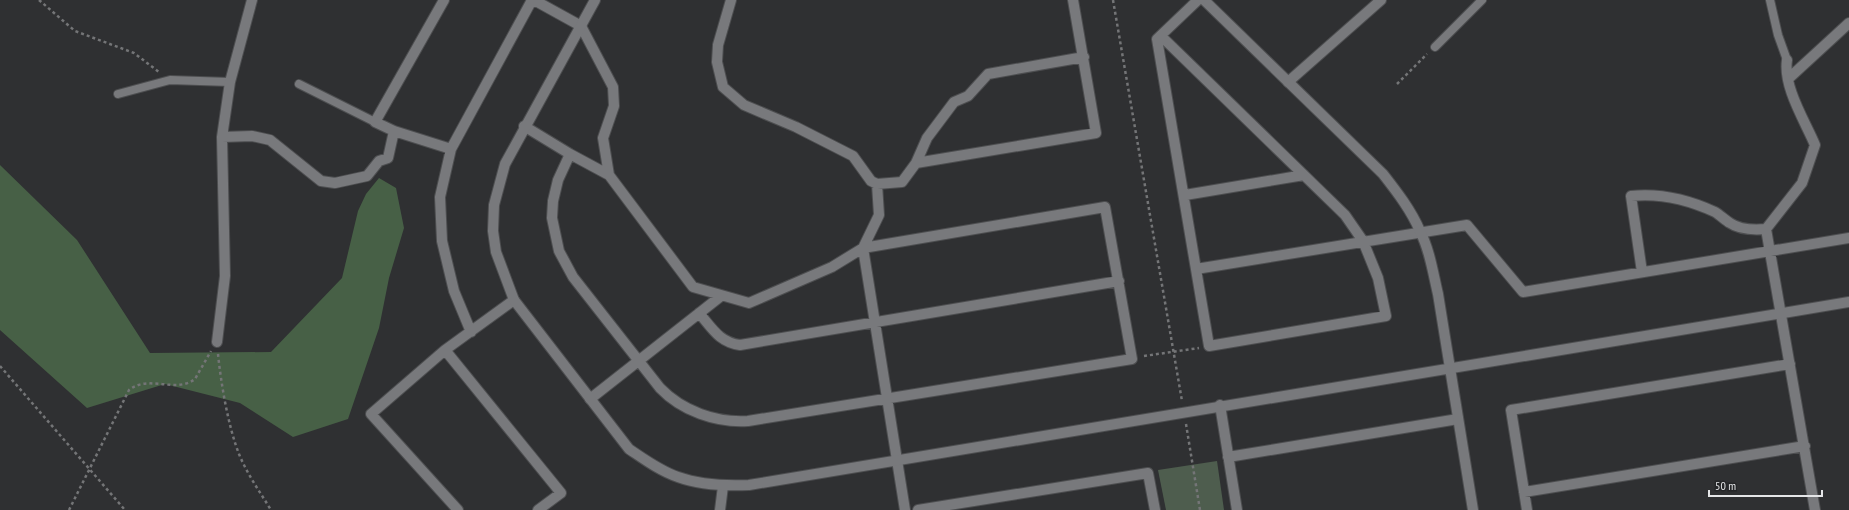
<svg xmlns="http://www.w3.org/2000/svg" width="1849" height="510" viewBox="0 0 1849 510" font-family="'PT Sans Narrow',sans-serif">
<rect width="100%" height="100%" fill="#2f3032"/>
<!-- green -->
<path fill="#4e5d4e" d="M1217,461l7,49h-58l-8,-40z"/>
<!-- forest -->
<path fill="#476046" d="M0,165l77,75 73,113 121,-1 71,-74 16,-67 8,-17 13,-16 17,10 8,40 -15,50 -10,50 -31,91 -55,18 -53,-34 -75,-19 -78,24 -87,-78z"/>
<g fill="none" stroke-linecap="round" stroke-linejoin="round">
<!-- lane casing -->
<g stroke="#4d4e50" stroke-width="10">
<path id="lane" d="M1770,0l8,35 9,25
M1435,47l47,-47
M299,84l76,38
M118,94l52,-14 60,2"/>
</g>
<!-- street casing -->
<g stroke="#4d4e50" stroke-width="12">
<path id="street" d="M444,0l-69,122 19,9 57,18
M534,0l47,26 32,61 1,19 -11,32 6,37
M731,0l-13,45 -1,17 6,25 21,18 52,22 57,29 18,25 6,3 25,-2 14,-19 11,-25 27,-36 14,-6 20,-22 96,-17
M1161,36l184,179 18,26 15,37 8,38 -177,30 -52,-307 41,-39
M1787,60c-4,27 18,61 28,85l-13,38 -36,46 49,281
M1788,79l61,-56
M1288,82l93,-82
M524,126l46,28 39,21 84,112 56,16 83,-36 31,-19 242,-41 27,152 -384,62c-32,2 -66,-10 -88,-33l-87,-111 -14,-26 -7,-33 1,-17 5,-21 12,-26
M222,137l30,-1 18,4 51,41 14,2 32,-7 12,-15 9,-3 6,-27
M916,163l180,-30 -23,-133
M877,184l2,31 -16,33 42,262
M1185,195l119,-20
M1196,269l271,-44 56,67 326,-54
M1642,272l-11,-76c28,-3 58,4 84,16 5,3 10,8 15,11 10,7 24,7 36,6
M699,313c13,15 20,29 41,32l379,-64
M471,332l-17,-41 -12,-50 -2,-44 11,-48 81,-149
M217,342l8,-66 -3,-139 8,-55 22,-82
M445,350l69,-50
M590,399l131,-103
M1220,405l17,105
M1228,457l230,-38
M1524,492l281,-46
M458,510l-87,-96 74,-64 116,143 -23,17
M720,510l3,-24
M918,510l230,-37 7,37
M1527,510l-16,-100 279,-46"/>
</g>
<!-- secondary casing -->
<g stroke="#4d4e50" stroke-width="12">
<path id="secondary" d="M595,0l-90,164 -11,41 -1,26 3,21 18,48 115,149c15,10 31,22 49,28 22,8 47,9 71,8l1100,-183
M1204,0l179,174c14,18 28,36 37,57 10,20 13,42 18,63l35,216"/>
</g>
<!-- path -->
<path stroke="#747577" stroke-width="2.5" stroke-dasharray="3 3" stroke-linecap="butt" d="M39,0l36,31 59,22 25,19
M1113,0l69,401
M1397,84l30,-30
M218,354c3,29 10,72 21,100 8,20 21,38 32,56
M1144,356l55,-8
M0,366l125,144
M1186,424l14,86
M69,510l60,-120c20,-16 46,4 66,-11l16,-28"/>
<!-- lane -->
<use href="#lane" stroke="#78797c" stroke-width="8"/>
<!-- street -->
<use href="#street" stroke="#78797c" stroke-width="10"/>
<!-- secondary -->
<use href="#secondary" stroke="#78797c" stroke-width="10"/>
</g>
<!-- scale -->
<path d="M1709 490v6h113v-6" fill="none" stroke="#e5e6e8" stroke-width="2"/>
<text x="1715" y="490" font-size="12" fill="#e5e6e8" stroke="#252628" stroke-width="3" paint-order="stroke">50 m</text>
</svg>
